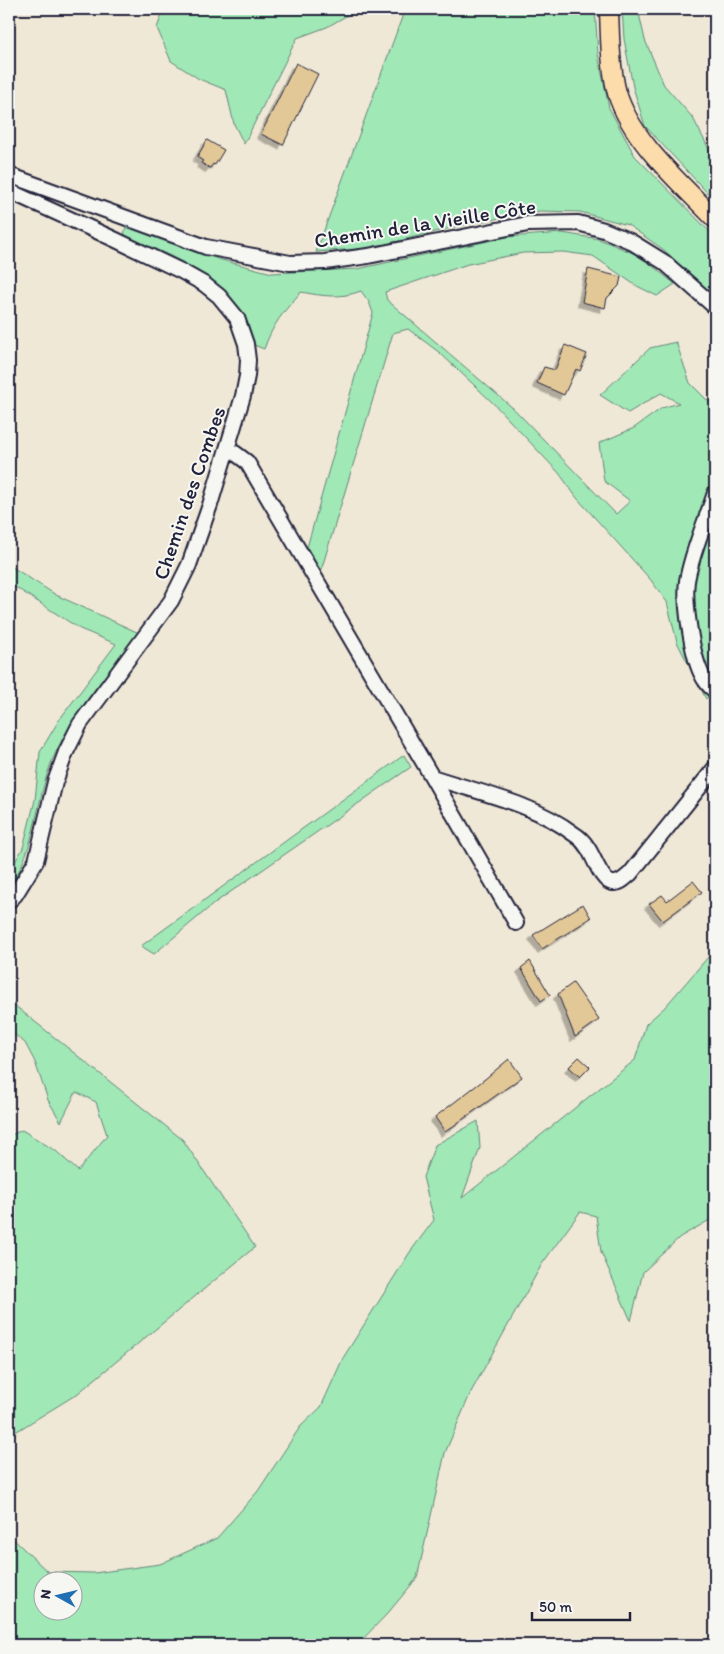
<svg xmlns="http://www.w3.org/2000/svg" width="724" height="1654" viewBox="0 0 724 1654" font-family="Itim,sans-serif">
<defs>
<filter id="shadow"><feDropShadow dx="-4.5" dy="4.5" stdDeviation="0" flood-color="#0004"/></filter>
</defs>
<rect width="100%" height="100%" fill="#f0e8d7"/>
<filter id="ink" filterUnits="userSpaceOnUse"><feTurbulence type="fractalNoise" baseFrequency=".02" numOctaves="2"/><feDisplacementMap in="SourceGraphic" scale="10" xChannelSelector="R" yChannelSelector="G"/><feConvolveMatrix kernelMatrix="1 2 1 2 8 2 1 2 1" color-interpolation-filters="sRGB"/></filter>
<g filter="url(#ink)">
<!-- green -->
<path fill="#a0e8b6" stroke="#618578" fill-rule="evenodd" d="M164,9h194l-31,18 -30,11 -53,106 -10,-20 -8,-34 -27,-11 -28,-18 -14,-33z
M405,9h190l3,45 11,54 26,48 80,81v61l-51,-48 -36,-25 -48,-13 -40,-1 -73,13 -97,24 -54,4z
M622,9h16l7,31 19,45 29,33 20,39 2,2v42l-70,-75 -12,-39 -9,-48z
M126,226l92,33 54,14 85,-4 150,-32 55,-4 37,6 41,17 35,28 -18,12 -22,-11 -42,-29 -30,-4 -40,1 -55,11 -83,28 2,8 127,109 102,105 14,-13 -26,-20 -5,-38 35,-15 28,-20 17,-5 -18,-10 -33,20 -28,-18 50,-47 26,-6 14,41 20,20 5,-5v77l-33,106 29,113 -5,5 -29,-57 -10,-40 -17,-23 -73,-81 -18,-25 -66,-70 -53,-50 -32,-24 -15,4 -73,241 -14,-23 67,-238 -4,-11 -8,-11c-21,8 -38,5 -60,1 -18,20 -28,32 -37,57l-10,-4c-3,-9 -5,-21 -10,-29 -24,-42 -77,-62 -120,-80z
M715,506v175h-2l-15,-30 -5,-43 2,-43z
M9,565l47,30 83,38c-29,38 -63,75 -83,119 -21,43 -18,95 -47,136v-16l14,-24 12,-48 5,-48 19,-32 57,-76 -36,-15 -71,-46z
M404,755l7,12 -195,135 -62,52 -13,-8z
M715,949v268l-35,20 -37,35 -12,49 -30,-69 -5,-36 -16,-4 -38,52 -71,128 -26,61 -28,125 -29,35 -31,32h-348v-110l39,37 46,1 66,-9 57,-26 41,-47 42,-64 21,-20 22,-49 67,-106 24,-32 -11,-43 12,-32 43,-24 2,27 -18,50 173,-138 11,-36 19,-17zM42,1582h30v30h-30z
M9,1001l174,139 72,107 -178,147 -68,42v-275l1,-2 -1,-3v-20l13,-6 34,21 22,20 29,-36 -11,-33 -20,-10 -15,30 -13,-22 -13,-38 -10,-19 -16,-13z"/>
<!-- building -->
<path fill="#e3c897" stroke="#22223b" filter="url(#shadow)" d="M296,63l22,11 -35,71 -22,-11z
M207,140l17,10 -9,15 -2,-1 -3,4 -9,-5 2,-2 -6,-4z
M588,269l33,8 -2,9 -12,12 -2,10 -23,-6z
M565,345l22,9 -7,17 -4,-2 -12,26 -27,-12 7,-16 11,3z
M693,881l9,11 -39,29 -14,-17 13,-9 5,6z
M583,904l8,14 -49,31 -9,-14z
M530,961l20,34 -9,6 -20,-33z
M573,983l26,37 -24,17 -17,-43z
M579,1057l11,10 -10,10 -11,-10z
M509,1059l13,18 -77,55 -10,-15 50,-38z"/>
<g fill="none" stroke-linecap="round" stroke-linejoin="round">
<!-- minor casing -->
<g stroke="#22223b" stroke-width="18">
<path id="minor" d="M9,175l197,72 84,16 35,-1 43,-6 160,-32 50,-1 26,7 26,11 34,21 51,45
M9,191l107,49 65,31 23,13 15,12 18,22 9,26 2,16 -1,16 -4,20 -33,109 -21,60 -18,36 -91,123 -14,28 -11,30 -19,79 -21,34 -6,6
M227,451l8,2 12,9 185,315c48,16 101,26 142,57 5,3 10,8 13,13 7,9 14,35 26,36 7,1 12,-5 17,-9l85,-106
M715,493c-9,28 -23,58 -28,88 -3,22 5,73 14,92 3,7 9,14 14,18
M432,777l84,146"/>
</g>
<!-- major casing -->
<g stroke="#22223b" stroke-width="21">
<path id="major" d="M609,9c1,27 1,57 8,84 15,49 64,90 98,126"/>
</g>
<!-- minor -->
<use href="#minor" stroke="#f6f6f2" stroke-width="14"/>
<!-- major -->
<use href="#major" stroke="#fddcac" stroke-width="18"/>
</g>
</g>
<g text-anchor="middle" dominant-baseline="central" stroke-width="4" stroke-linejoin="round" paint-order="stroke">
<!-- street labels -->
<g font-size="21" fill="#22223b" stroke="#f6f6f2">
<text transform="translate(425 223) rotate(-9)">Chemin de la Vieille Côte</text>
<text transform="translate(189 493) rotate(-71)">Chemin des Combes</text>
</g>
</g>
<!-- margin -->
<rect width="724" height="1654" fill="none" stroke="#f6f6f2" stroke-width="30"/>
<rect x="15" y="15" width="694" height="1624" fill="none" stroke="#22223b" stroke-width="2" filter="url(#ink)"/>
<!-- north arrow -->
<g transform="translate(58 1596) rotate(278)"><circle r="24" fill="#f6f6f2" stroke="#a1a1a9"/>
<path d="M0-4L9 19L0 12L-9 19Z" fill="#1f6fb2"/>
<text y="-8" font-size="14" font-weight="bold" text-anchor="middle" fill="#22223b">N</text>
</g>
<!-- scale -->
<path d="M532 1612v8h98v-8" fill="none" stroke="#22223b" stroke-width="2.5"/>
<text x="539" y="1612" font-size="15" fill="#22223b" stroke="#f6f6f2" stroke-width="4" paint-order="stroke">50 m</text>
</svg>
